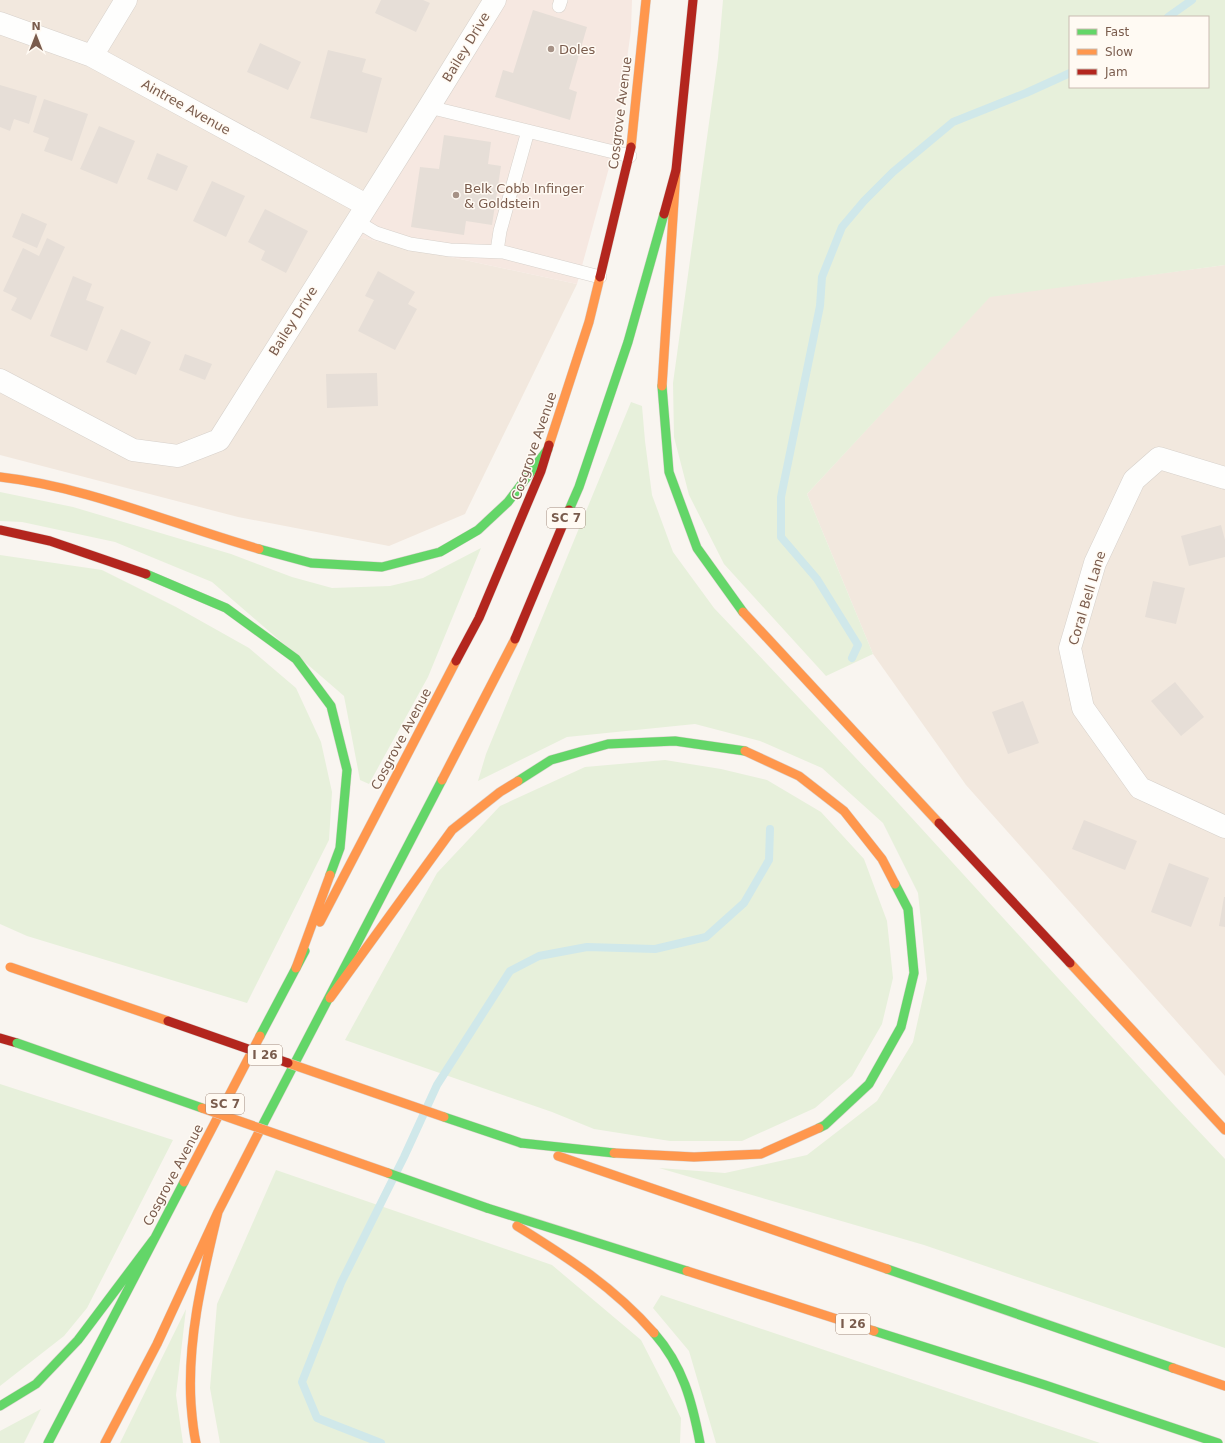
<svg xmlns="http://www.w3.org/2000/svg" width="1225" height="1443" viewBox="0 0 1225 1443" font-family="'DejaVu Sans',sans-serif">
<rect width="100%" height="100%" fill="#f9f5f0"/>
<!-- residential -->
<path fill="#f2e8de" d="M0,0h495l-147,235 229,49 -112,230 -76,32 -151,-29 -238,-62z
M1225,265v811l-259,-291 -93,-131 -66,-160 183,-198z"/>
<!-- commercial -->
<path fill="#f6e8e1" d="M495,0h137l-1,30 -16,116 -38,138 -229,-49z"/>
<!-- green -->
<path fill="#e7f0db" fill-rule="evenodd" d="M723,0h502v265l-235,32 -183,197 66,160 -47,22 -102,-112 -35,-69 -15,-58 -1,-54 45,-325zM1070,17h138v70h-138z
M631,402l11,4 3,35 7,54 21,57 41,56 175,185 286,313 50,53v189l-301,-103 -265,-77 66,5 82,-18 70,-54 36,-59 14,-63 -9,-86 -35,-70 -61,-55 -62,-27 -65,-17 -128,13 -89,44 8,-27z
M0,492l73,15 158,47 61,23 40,11 58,-2 33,-8 58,-30 -53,129 -59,107 -9,-4 -16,-84 -132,-114 -97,-40 -93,-20 -22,-1z
M0,555l102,15 74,37 73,41 47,40 25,54 11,50 -3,48 -82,163 -220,-67 -27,-12z
M665,760l56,9 46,11 54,32 43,47 23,62 6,57 -11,46 -30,52 -37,32 -73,33h-72l-76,-12 -42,-17 -207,-72 92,-167 63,-67 85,-39z
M0,1084l173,56 -86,168 -23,28 -64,50z
M276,1170l276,95 89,75 40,78 -1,25h-460l-10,-55 7,-84z
M661,1295l439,148h-384l-27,-92 -36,-43z
M186,1309l-10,86 7,48h-63z
M41,1409l-17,34h-24v-12z"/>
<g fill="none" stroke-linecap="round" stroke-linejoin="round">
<!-- stream -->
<path stroke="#d0e8ea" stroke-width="8" d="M1168,17l24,-17
M852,658l6,-13 -41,-66 -36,-42v-40l39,-191 2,-29 20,-50 22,-26 29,-29 60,-50 73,-29 44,-20
M381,1443l-64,-25 -15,-36 39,-99 63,-126 33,-72 73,-114 29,-15 48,-9 68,2 51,-12 38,-34 25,-43 1,-31"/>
</g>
<!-- building -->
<path fill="#e6ded7" d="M381,0h42l7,3 -14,29 -41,-19z
M533,10l54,17 -18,62 8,3 -7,28 -75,-23 8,-27 10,3z
M260,43l41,19 -13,28 -41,-18z
M328,50l38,9 -4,13 20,6 -15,55 -57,-15z
M0,85l37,11 -8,28 -15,-5 -4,12 -10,-4z
M44,99l44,15 -16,47 -28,-10 5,-13 -16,-6z
M99,126l36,15 -18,43 -37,-15z
M444,135l47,7 -3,22 13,2 -9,59 -26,-4 -2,14 -53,-8 9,-60 19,2z
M157,153l31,13 -11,25 -30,-12z
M212,181l33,15 -19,41 -33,-16z
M265,209l43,22 -22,42 -25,-13 4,-9 -17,-9z
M22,213l25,11 -10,24 -25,-11z
M47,238l18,9 -34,73 -20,-10 6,-12 -14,-7 20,-43 16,8z
M378,271l37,21 -7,12 9,5 -22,41 -37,-19 16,-31 -9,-4z
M73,276l19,8 -6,16 18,7 -17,44 -37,-15z
M121,329l30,13 -15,33 -30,-13z
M185,354l27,10 -7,16 -26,-10z
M377,373l1,33 -51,2 -1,-34z
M1221,525l4,15v17l-36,9 -8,-30z
M1153,581l32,7 -9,36 -31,-7z
M1175,682l29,35 -23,19 -30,-35z
M1023,701l16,42 -31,11 -16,-42z
M1084,820l53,21 -12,29 -53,-21z
M1169,863l40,15 -18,49 -40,-15z
M1224,897h1v30l-6,-1z"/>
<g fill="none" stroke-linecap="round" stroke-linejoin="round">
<!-- lane casing -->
<g stroke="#d7d1cb" stroke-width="14">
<path id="lane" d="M559,6l2,-6
M429,107l201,49
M356,221l20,12 34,11 40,6 53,2 97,25
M497,251l3,-20 28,-100"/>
</g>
<!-- street casing -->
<g stroke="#d7d1cb" stroke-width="23">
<path id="street" d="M0,23l92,33 274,149
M92,56l34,-56
M0,380l133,70 45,6 41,-16 210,-333 66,-107
M1225,478l-66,-20 -25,22 -39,83 -25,85 13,60 57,80 85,39"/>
</g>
<!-- fast casing -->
<g stroke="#dad1cc" stroke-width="10">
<path id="fast" d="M662,386l7,86 28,76 46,64
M569,510l10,-23 49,-145 36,-128
M259,549l52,14 71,4 58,-15 38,-22 30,-28 40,-53
M146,574l80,34 70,51 35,47 16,64 -7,78 -10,27
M518,781l33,-21 57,-16 67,-3 70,10
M260,1036l45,-85
M819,1128l6,-3 44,-41 32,-57 13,-54 -6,-64 -13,-25
M259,1132l183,-352
M521,1143l93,10
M487,1208l200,63
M887,1269l286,99
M874,1331l171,54 173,58
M654,1333c29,33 38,68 46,110
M0,1406l36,-22 42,-44 76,-101
M48,1443l136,-261"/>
</g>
<!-- slow casing -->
<g stroke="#dad1cc" stroke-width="10">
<path id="slow" d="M631,147l15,-147
M662,386l14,-216
M549,445l40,-123 11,-45
M0,477c89,10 173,48 259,72
M743,612l196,211
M745,751l54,25 45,35 38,48 13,25
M442,780l73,-141
M320,922l136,-261
M1070,963l155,167
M296,968l34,-93
M330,998l122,-168 48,-38 18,-11
M614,1153l80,4 67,-3 58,-26
M558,1156l329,113
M184,1182l76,-146
M517,1226c50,31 98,62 137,107
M687,1271l187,60
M1173,1368l52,18
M105,1443l52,-99 61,-132 41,-80
M196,1443c-3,-13 -4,-26 -5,-39 -4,-66 12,-129 27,-192"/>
</g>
<!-- jam casing -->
<g stroke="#dad1cc" stroke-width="10">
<path id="jam" d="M664,214l12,-44 17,-170
M600,277l31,-130
M0,530l50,11 96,33
M515,639l54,-129
M456,661l23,-43 62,-147 8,-26
M939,823l131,140
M0,1038l17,5"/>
</g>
<!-- lane -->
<use href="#lane" stroke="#fefefd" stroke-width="13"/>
<!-- street -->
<use href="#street" stroke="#fefefd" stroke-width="22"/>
<!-- fast -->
<use href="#fast" stroke="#63d668" stroke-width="9"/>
<!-- slow -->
<use href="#slow" stroke="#ff974d" stroke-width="9"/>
<!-- jam -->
<use href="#jam" stroke="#b3261e" stroke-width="9"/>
<!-- fast-bridge casing -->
<g stroke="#dad1cc" stroke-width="10" stroke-linecap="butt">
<path id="fast-bridge" d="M17,1043l185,65
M444,1117l77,26
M388,1173l99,35"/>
</g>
<!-- slow-bridge casing -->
<g stroke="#dad1cc" stroke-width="10" stroke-linecap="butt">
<path id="slow-bridge" d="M10,967l158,54
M288,1063l156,54
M202,1108l186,65"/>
</g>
<!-- jam-bridge casing -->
<g stroke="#dad1cc" stroke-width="10" stroke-linecap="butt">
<path id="jam-bridge" d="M168,1021l120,42"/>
</g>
<!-- fast-bridge -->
<use href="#fast-bridge" stroke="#63d668" stroke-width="9"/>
<!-- slow-bridge -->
<use href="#slow-bridge" stroke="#ff974d" stroke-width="9"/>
<!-- jam-bridge -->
<use href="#jam-bridge" stroke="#b3261e" stroke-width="9"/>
</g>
<!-- markers -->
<g fill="#a69286" stroke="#fffaf3" stroke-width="1.5">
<circle cx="551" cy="49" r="4"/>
<circle cx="456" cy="195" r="4"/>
</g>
<g text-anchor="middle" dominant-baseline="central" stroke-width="3" stroke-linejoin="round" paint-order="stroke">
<!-- shield labels -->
<g fill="#fffaf3" stroke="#a28b7f" stroke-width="1">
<rect x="547" y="508" width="38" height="20" rx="3"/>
<rect x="248" y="1045" width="34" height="20" rx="3"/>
<rect x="206" y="1094" width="38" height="20" rx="3"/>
<rect x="836" y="1314" width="34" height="20" rx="3"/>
</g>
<g font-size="12" font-weight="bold" fill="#7a5c4d">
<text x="566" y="518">SC 7</text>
<text x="265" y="1055">I 26</text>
<text x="225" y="1104">SC 7</text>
<text x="853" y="1324">I 26</text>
</g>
<!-- street labels -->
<g font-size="13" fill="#7a5c4d" stroke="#fffaf3">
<text transform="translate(466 47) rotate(-59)">Bailey Drive</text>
<text transform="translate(186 107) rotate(29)">Aintree Avenue</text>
<text transform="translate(620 113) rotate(-83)">Cosgrove Avenue</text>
<text transform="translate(293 321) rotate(-58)">Bailey Drive</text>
<text transform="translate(534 446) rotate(-71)">Cosgrove Avenue</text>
<text transform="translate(1087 598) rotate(-73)">Coral Bell Lane</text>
<text transform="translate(401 739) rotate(-62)">Cosgrove Avenue</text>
<text transform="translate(173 1175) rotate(-62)">Cosgrove Avenue</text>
</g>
<!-- poi labels -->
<g font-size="13" fill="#7a5c4d" stroke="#fffaf3" text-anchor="start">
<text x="559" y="49">Doles</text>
<text x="464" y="188">Belk Cobb Infinger<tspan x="464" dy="15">&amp; Goldstein</tspan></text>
</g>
</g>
<!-- legend -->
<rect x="1069" y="16" width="140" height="72" fill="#fffaf3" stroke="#cabbb1"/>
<rect x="1077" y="29" width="20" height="6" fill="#63d668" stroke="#cabbb1"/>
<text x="1105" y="36" font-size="12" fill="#7a5c4d">Fast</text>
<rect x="1077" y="49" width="20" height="6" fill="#ff974d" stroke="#cabbb1"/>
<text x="1105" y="56" font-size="12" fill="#7a5c4d">Slow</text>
<rect x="1077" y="69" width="20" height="6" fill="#b3261e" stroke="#cabbb1"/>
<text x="1105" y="76" font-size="12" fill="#7a5c4d">Jam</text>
<!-- north arrow -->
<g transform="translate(36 36)" stroke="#fffaf3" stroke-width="3" paint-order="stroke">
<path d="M0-3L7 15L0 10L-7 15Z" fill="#7a5c4d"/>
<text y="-6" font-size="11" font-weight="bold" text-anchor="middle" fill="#7a5c4d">N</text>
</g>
</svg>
